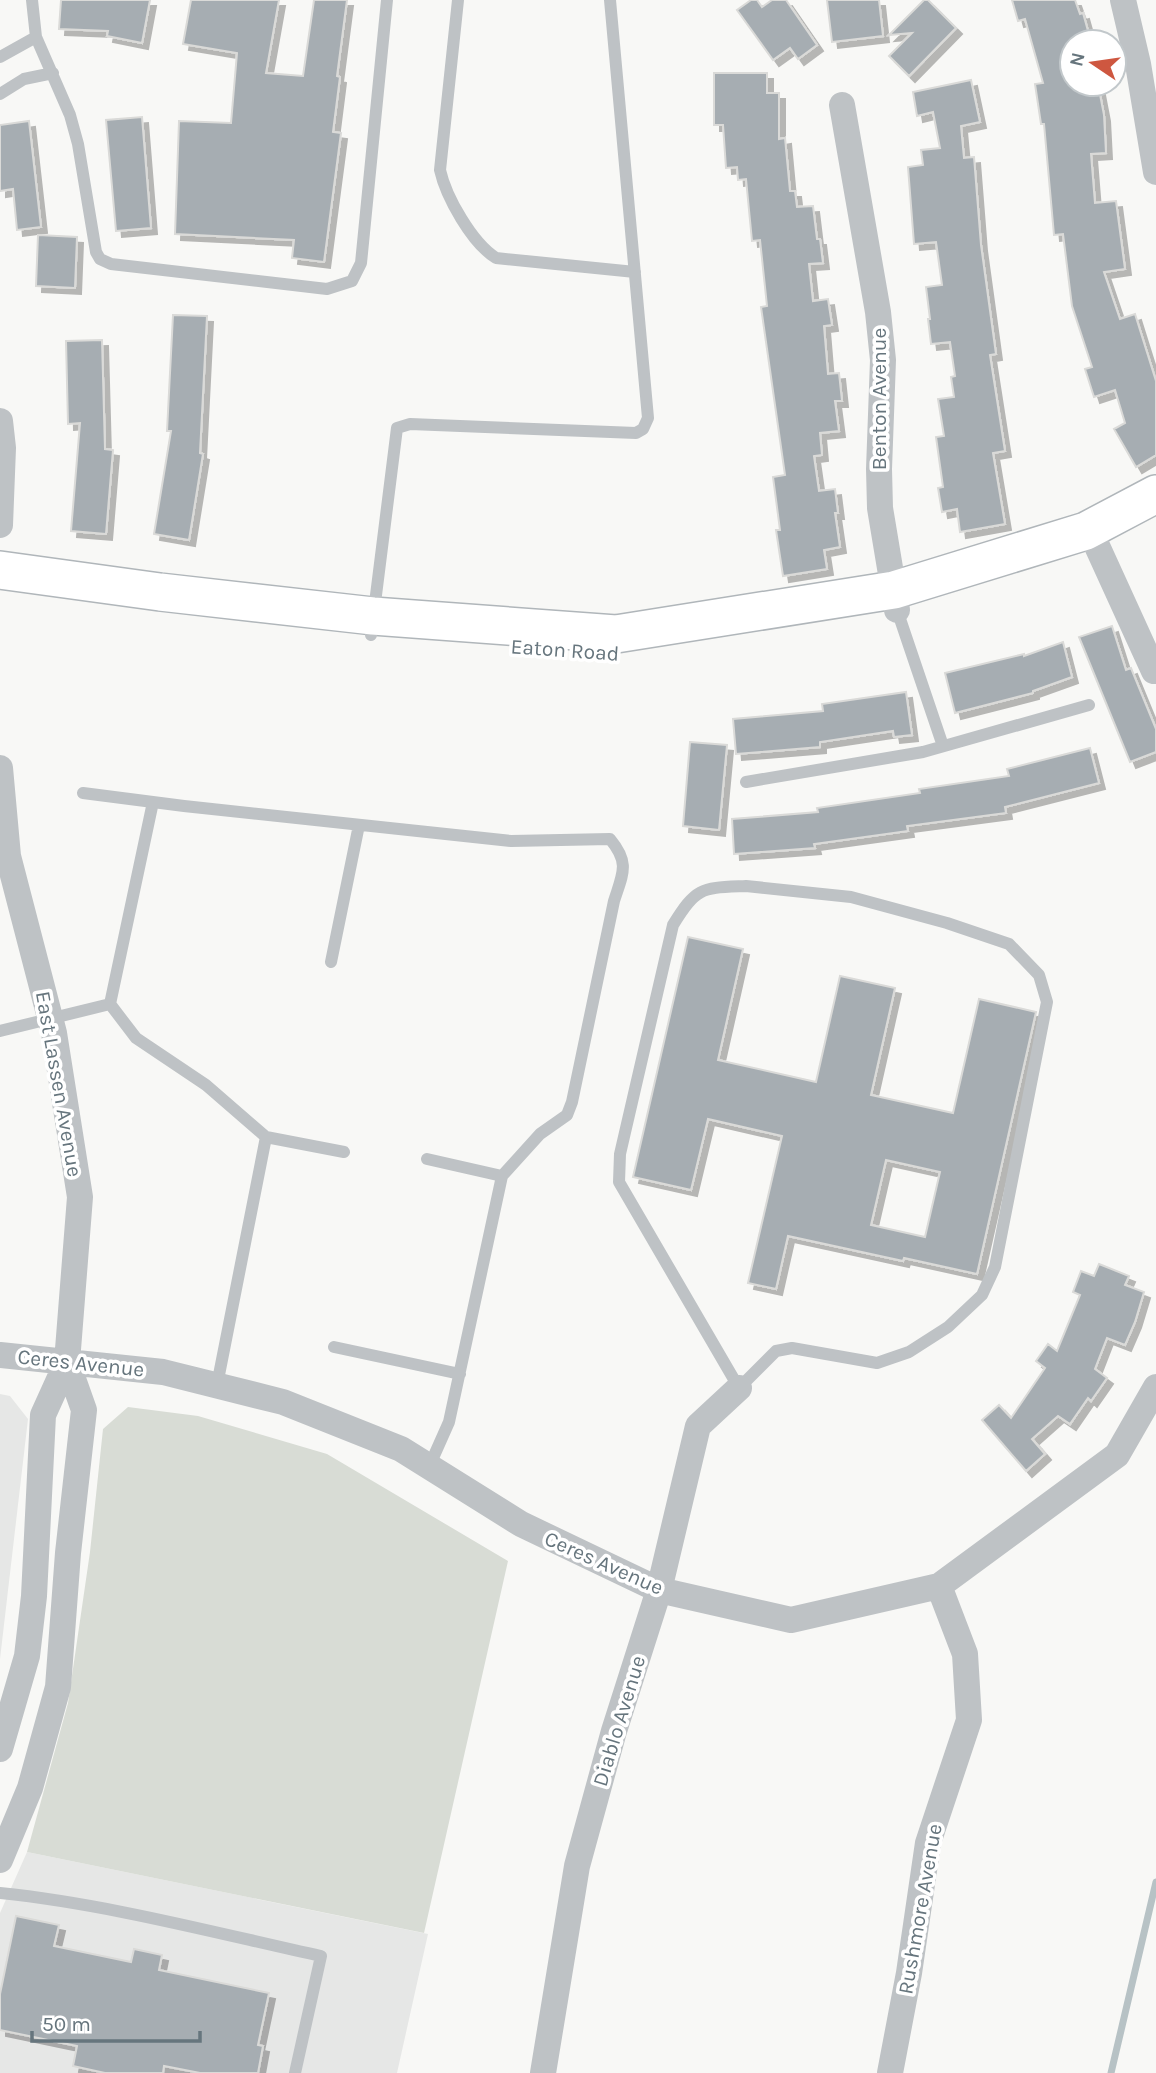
<svg xmlns="http://www.w3.org/2000/svg" width="1156" height="2073" viewBox="0 0 1156 2073" font-family="Karla,sans-serif">
<defs>
<filter id="shadow"><feDropShadow dx="6" dy="6" stdDeviation="0" flood-color="#0004"/></filter>
</defs>
<rect width="100%" height="100%" fill="#f8f8f6"/>
<!-- built -->
<path fill="#e6e7e6" d="M0,1394l10,2 18,23 -28,240z
M27,1852l401,82 -31,139h-397v-160z"/>
<!-- green -->
<path fill="#d8dcd5" d="M128,1407l70,9 129,38 181,107 -84,372 -397,-81 41,-149 22,-151 13,-123z"/>
<g fill="none" stroke-linecap="round" stroke-linejoin="round">
<!-- stream -->
<path stroke="#b7c2c5" stroke-width="7" d="M1111,2073l45,-191"/>
</g>
<!-- building -->
<path fill="#a6adb2" stroke="#dadad8" stroke-width="2" fill-rule="evenodd" filter="url(#shadow)" d="M61,0h89l-8,43 -35,-7 1,-5 -49,-2z
M191,0h88l-13,73 37,3 11,-76h33l-10,76 3,1 -7,55 8,1 -17,129 -32,-4 2,-18 -119,-6 4,-113 52,2 6,-70 -54,-9z
M751,0h6l5,7 10,-7h14l31,45 -19,14 -8,-11 -17,12 -36,-50z
M827,0h52l4,36 -51,6z
M924,0h4l28,28 -47,48 -20,-20 23,-23 -23,2z
M1012,0h63l5,14 3,-1 7,25 -18,4v42h3v4l23,-4 6,31 2,38 -15,1 4,49 21,-2 9,68 -21,3 16,47 15,-5 21,67v74l-20,12 -22,-38 11,-6 -10,-33 -21,7 -9,-28 7,-2 -20,-61 -9,-72 -9,1 -10,-111h-3l-6,-40 8,-1 -18,-64 -7,2z
M714,73h53v20h12v46l6,-1 5,53h5l2,16 16,-1 4,33h3l3,24 -14,1 4,37 15,-2 4,26 -8,1 4,48 11,-1 3,28h-7l4,30 -19,2 2,22 -8,1 5,35 16,-2 3,24h-3l5,34 -16,3 3,19 -44,7 -7,-46h4l-7,-53 12,-2 -24,-168 6,-1 -7,-66 -8,1 -6,-62 -8,1 -1,-13 -11,1 -3,-43h-9z
M971,80l9,42 -19,4 3,32 10,-1 7,88 15,109 -6,1 15,96 -12,2 12,71 -45,8 -3,-23 -15,3 -4,-24 5,-1 -7,-50 8,-1 -6,-37 16,-2 -3,-20 4,-1 -5,-34 -19,2 -3,-25h2l-4,-32 16,-2 -5,-36 -1,-7 -22,2 -6,-77 15,-2 -2,-15 19,-2 -7,-36 -16,4 -4,-24z
M142,117l9,111 -35,3 -10,-111z
M29,121l12,106 -24,3 -4,-41 -13,2v-66z
M38,235l39,2 -2,51 -39,-2z
M173,315l34,1 -7,137 3,1 -14,86 -35,-6 17,-103h-4z
M102,340l3,109 8,1 -7,84 -35,-3 9,-108 -12,1 -2,-83z
M1112,626l14,44 5,-2 25,61v23l-26,10 -51,-125z
M1063,642l9,35 -39,14v2l-78,20 -10,-40 79,-19v2z
M906,692l6,43 -18,2 -1,-6 -73,11v5l-84,7 -3,-35 90,-8 -1,-7z
M690,742l37,3 -8,85 -36,-4z
M1090,748l9,35 -94,24 1,6 -99,13 1,5 -94,13 1,4 -81,6 -2,-35 86,-7 -1,-4 103,-15 -1,-4 90,-13 -2,-7z
M688,937l55,12 -25,111 98,22 24,-106 55,12 -24,107 82,18 26,-114 57,13 -59,262 -73,-16 -1,3 -115,-25 -12,53 -28,-6 34,-147 -74,-17 -17,71 -58,-13zM886,1160l54,12 -15,65 -54,-12z
M1099,1264l30,12 -4,9 19,7 -9,30 -10,23 -18,-7 -12,31 12,9 -16,23 -3,-3 -18,26 -12,-8 -26,23 13,15 -19,17 -44,-51 17,-15 12,13 34,-50 -9,-7 12,-17 9,7 23,-56 -7,-3 8,-21 13,5z
M16,1916l43,9 -5,21 77,16 3,-13 28,6 -3,15 110,23 -11,52 5,1 -5,27h-58l-36,-7 -1,7h-58l-32,-7 4,-20 -77,-16v-36z"/>
<g fill="none" stroke-linecap="round" stroke-linejoin="round">
<!-- secondary casing -->
<g stroke="#b0b6ba" stroke-width="40">
<path id="secondary" d="M0,570l160,22 213,24 243,18 278,-44 192,-59 70,-37"/>
</g>
<!-- lane -->
<path stroke="#bec2c5" stroke-width="12" d="M32,0l4,37 34,78 8,29 18,108 4,7 11,5 216,25 25,-8 9,-18 26,-263
M458,0l-18,170c6,27 32,73 56,88l139,14
M0,57l36,-20
M0,94l24,-15 29,-6
M897,610l46,136
M371,635l26,-207 13,-4 226,9 7,-4 5,-11 -38,-418
M746,782l177,-30 166,-47
M83,793l101,13 327,35 99,-2c20,24 13,34 4,62l-42,201 -5,13 -27,19 -38,42 -53,246 -20,45
M746,886l105,11 96,26 62,21 30,31 8,27 -52,265 -13,28 -34,32 -39,25 -32,11 -85,-15 -16,3 -37,37 -120,-206 1,-28 53,-229c24,-39 29,-37 73,-39z
M331,962l28,-137
M110,1004l26,34 70,47 60,52 78,15
M0,1031l110,-27 43,-202
M427,1159l75,17
M334,1347l126,27
M217,1385l49,-248
M0,1893c107,11 216,40 321,63l-26,117"/>
<!-- street -->
<path stroke="#bec2c5" stroke-width="26" d="M1123,0l15,64 18,108
M842,105l36,207 5,48 -4,109 1,39 17,102
M0,421l3,27 -3,77
M1097,546l57,125 2,-1
M0,768l8,88 46,177 26,164 -13,165 -24,53 -9,181 -7,60 -27,93
M0,1355l163,17 120,30 118,47 120,75 138,66 132,30 148,-34 178,-131 39,-68
M0,1860l30,-72 28,-101 10,-134 16,-143 -17,-48
M543,2073l34,-207 37,-135 45,-141 39,-164 41,-38
M890,2073l19,-100 19,-130 41,-123 -4,-66 -26,-68"/>
<!-- secondary -->
<use href="#secondary" stroke="#fff" stroke-width="37"/>
</g>
<g text-anchor="middle" dominant-baseline="central" stroke-width="7" stroke-linejoin="round" paint-order="stroke">
<!-- street labels -->
<g font-size="21" fill="#66757d" stroke="#fff">
<text transform="translate(879 399) rotate(-90)">Benton Avenue</text>
<text transform="translate(565 650) rotate(4)">Eaton Road</text>
<text transform="translate(59 1084) rotate(80)">East Lassen Avenue</text>
<text transform="translate(81 1363) rotate(6)">Ceres Avenue</text>
<text transform="translate(604 1563) rotate(24)">Ceres Avenue</text>
<text transform="translate(619 1721) rotate(-73)">Diablo Avenue</text>
<text transform="translate(920 1909) rotate(-80)">Rushmore Avenue</text>
</g>
</g>
<!-- north arrow -->
<g transform="translate(1093 63) rotate(283)"><circle r="33" fill="#ffffff" stroke="#c2c8cb" stroke-width="2"/>
<path d="M0-5L12 26L0 18L-12 26Z" fill="#ce5740"/>
<text y="-10" font-size="19" font-weight="bold" text-anchor="middle" fill="#66757d">N</text>
</g>
<!-- scale -->
<path d="M32 2031v10h168v-10" fill="none" stroke="#66757d" stroke-width="3.5"/>
<text x="42" y="2031" font-size="21" fill="#66757d" stroke="#ffffff" stroke-width="5" paint-order="stroke">50 m</text>
</svg>
